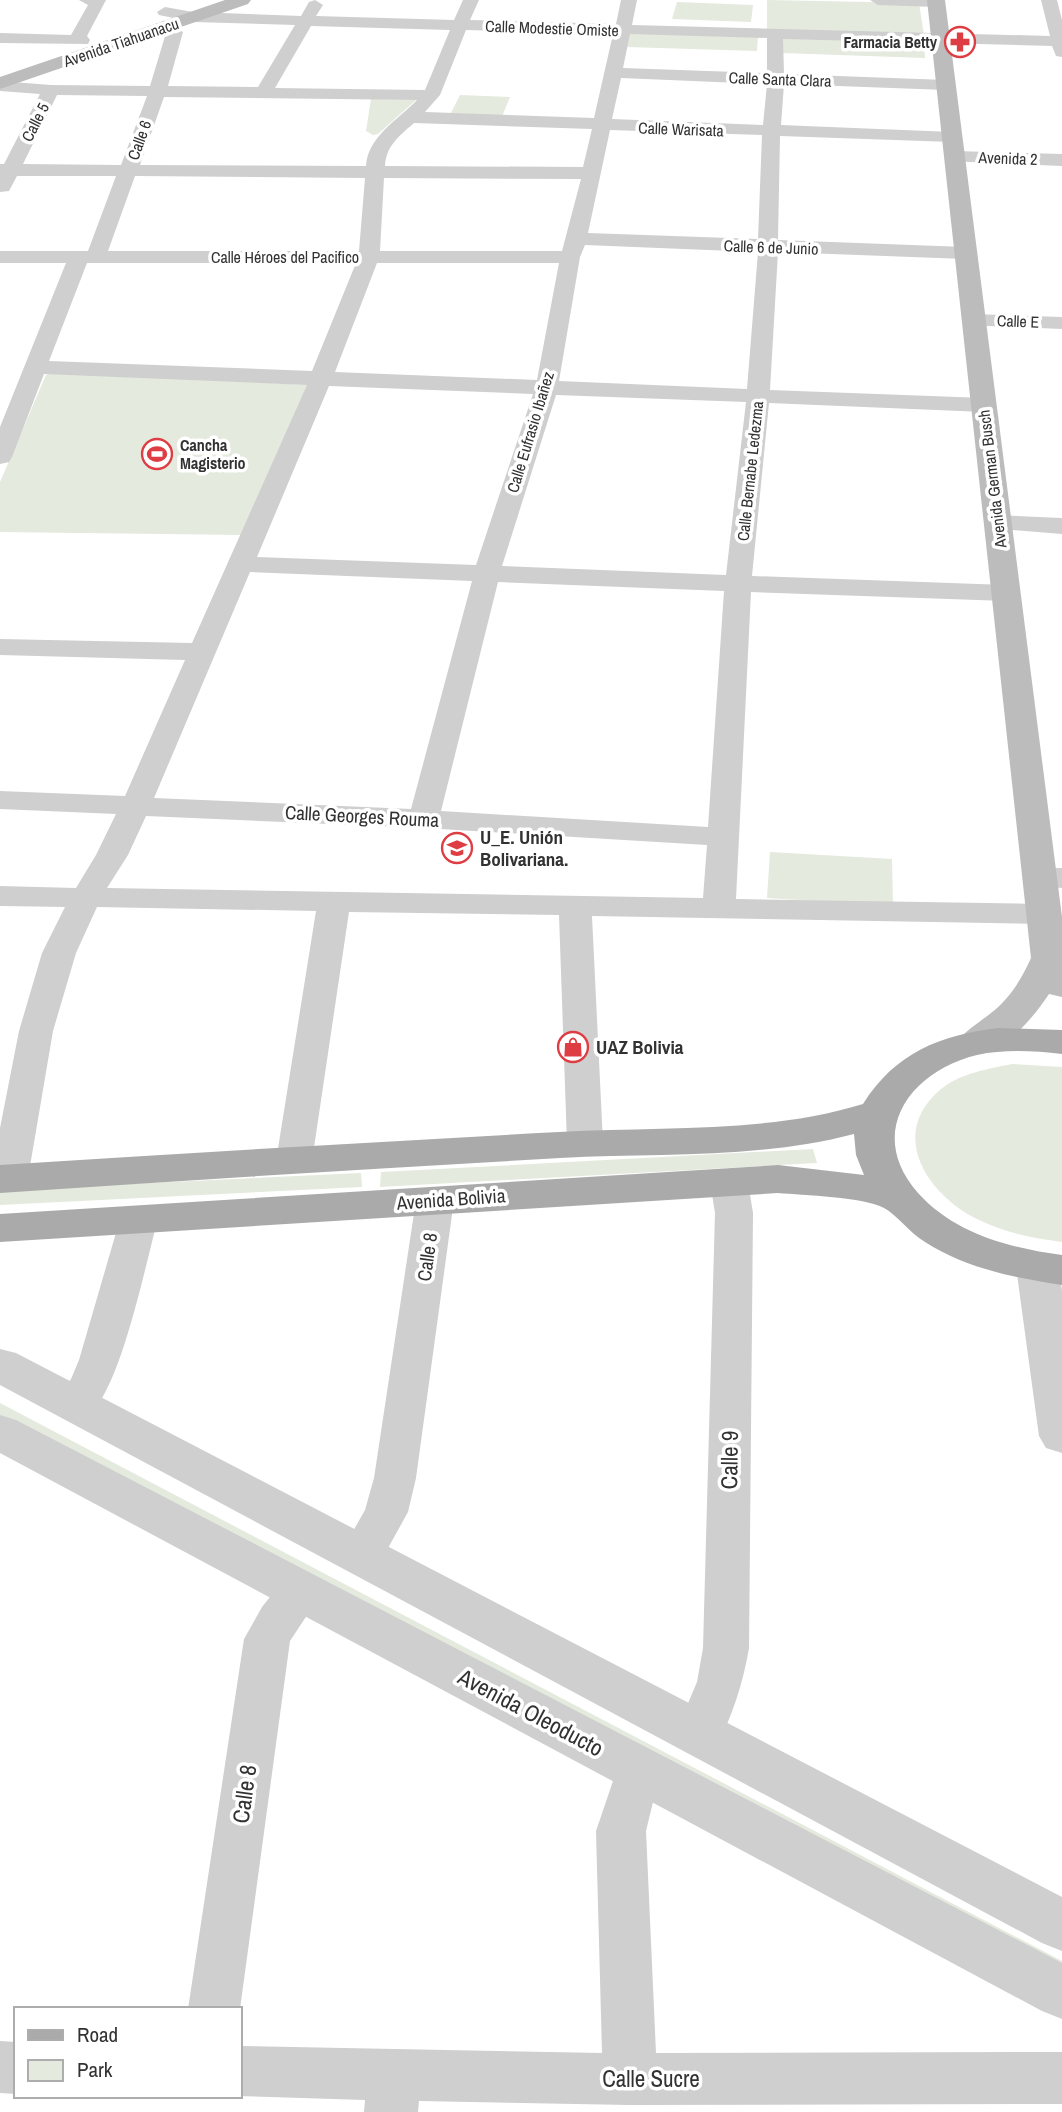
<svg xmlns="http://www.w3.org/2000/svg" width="1062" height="2112" viewBox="0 0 1062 2112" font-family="'Archivo Narrow',sans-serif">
<rect width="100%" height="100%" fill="#fff"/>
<!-- green -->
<path fill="#e4eade" d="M767,0l152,3 5,32 -157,-3z
M677,2l76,3 -2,17 -79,-3z
M630,32l128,3 -1,16 -130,-4z
M783,37l141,4 1,17 -143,-5z
M460,95l50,2 -9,22 -52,-2z
M371,99l45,1 -38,34 -5,1 -7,-4z
M53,372l256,13 -66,150 -243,-3v-50l46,-107z
M770,852l122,7 1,47 -126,-8z
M1012,1064l50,3v175c-29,-4 -56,-9 -83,-22 -52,-25 -92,-86 -38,-131 20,-16 47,-20 71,-25z
M813,1149l4,14 -437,24 1,-15z
M361,1173l1,14 -362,18v-15z
M0,1403l1062,558v23l-1062,-559z"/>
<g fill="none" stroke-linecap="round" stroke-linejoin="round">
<!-- minor -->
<path fill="#cfcfcf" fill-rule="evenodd" d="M79,0h27l-19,36 3,4 -2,4 -88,-1v-10l71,2 17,-30z
M315,0l8,5 -7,11 138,4 9,-20h16l-9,20 146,4 5,-24h16l-5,25 418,11 -9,-36h16l5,20v37l-6,-1 -4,-10 -269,-7 1,35 162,6 9,5 -9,5 -162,-6 -3,41 171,7 9,5 -9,5 -172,-6 -2,104 187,7 7,2 3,4 -3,4 -7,2 -187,-7 -8,138 214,8 8,2 4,5 -4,5 -8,2 -215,-9 -17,173 254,9 9,2 4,6 -4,6 -9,2 -255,-9 -15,307 308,5 11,3 5,7 -5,7 -11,3 -452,-8 11,227 -5,9 -13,3 -13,-3 -5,-9 -8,-228 -210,-3 -37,249 -5,9 -13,3 -13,-3 -5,-9 40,-250 -219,-4 -21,46 -23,78 -25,147 -6,9 -13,3 -9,-2v-60l19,-97 23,-78 23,-46 -65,-1v-20l76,2 20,-33 20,-41 -116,-5v-18l125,5 60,-136 -185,-5v-16l192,4 115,-258 -263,-11 -32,83 -3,5 -9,2v-37l66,-164h-66v-12h88l28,-75h-99l-8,15 -9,1v-28h4l36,-70 -40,-3v-10l51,4 99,1 16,-53 -7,-7 8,-5 16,11 -15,54 90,1 37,-62 -102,-3 -34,-7 -2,-3 8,-5 28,5 108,4 8,-14zM311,26l139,4 -25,60 -150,-2zM466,30l147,4 -19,84 -169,-6 15,-17zM630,34l137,4v35l-144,-5zM621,78l146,6 -4,41 -151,-6zM57,95l90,1 -26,69 -98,-1zM164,97l253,3c-19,20 -49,36 -51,66l-226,-1zM414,123l178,6 -9,38 -198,-1c1,-20 14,-30 29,-43zM610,130l152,5 -4,104 -170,-6zM135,176l230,2 -6,73h-251zM384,178l197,1 -19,72h-182zM585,245l173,7 -11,137 -188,-8 21,-124zM87,263h269l-44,108 -263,-10zM377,263h182l-22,117 -202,-8zM329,386l204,8 -57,171 -219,-8zM556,395l190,7 -20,173 -224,-9zM250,572l222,9 -61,228 -257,-11zM498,582l226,9 -16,236 -267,-16zM146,816l278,12 283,17 -4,53 -596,-10 21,-33z
M870,0h73l1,2 -8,5 -58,-2z
M954,151l108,3v12l-115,-5 -2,-4 2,-4z
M973,314l89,3v12l-97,-4 -3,-5 3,-5z
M997,515l65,3v16l-74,-6 -4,-5 4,-5z
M1040,868h22v20l-33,-3 -5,-7 5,-7z
M729,1169l13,4 6,9 5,31 -4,435c-6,36 -17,68 -33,100l-17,6 -17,-6 -7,-14 22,-52 6,-34 12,-435 -5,-31 6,-9z
M435,1187l13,4 6,9 -38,278 -8,34 -31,56 -16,5 -16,-5 -6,-12 26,-46 9,-32 42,-278 6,-9z
M139,1206l13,4 6,9c-13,46 -36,165 -68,195 -9,8 -20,5 -31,2l-6,-11 18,-26 8,-19 41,-141 6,-9z
M301,1573l16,5 6,13 -33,50 -50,368h-52l56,-370 18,-32 23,-29z
M645,1751l17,6 7,15 -16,30 -7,29 10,222 406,-1v52l-432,1 -211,-4 -1,11h-54l1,-12 -129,-4h4v-50l362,7 -6,-222 17,-50 15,-24z
M0,2041l16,1v52l-16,-1z"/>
<!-- tertiary -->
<path fill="#cfcfcf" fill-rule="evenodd" d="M1037,1252l15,4 6,11 4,23v163l-16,-5 -7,-12 -23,-169 6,-11z
M0,1349l16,4 1046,544v54l-20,-8 -1042,-558z
M0,1415l16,5 1046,543v56l-20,-8 -1042,-558z"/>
<!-- secondary -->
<path fill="#bcbcbc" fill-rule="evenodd" d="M225,0h26l-3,4 -248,85v-12z
M927,0h18l117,917v80l-13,-3c-18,27 -51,67 -87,57l-5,-8c8,-13 22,-20 34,-30 19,-15 30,-33 40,-55z"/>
<!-- primary -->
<path fill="#aaa" fill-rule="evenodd" d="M998,1028l64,2v24c-28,-3 -57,-5 -85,1 -67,16 -112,78 -59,138 37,41 92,55 144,62v30c-47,-7 -97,-17 -137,-43 -15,-9 -28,-27 -41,-34 -20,-11 -81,-13 -106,-15l-778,49v-28l778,-49 86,10 -8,-20 -2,-21c-95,25 -196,19 -294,24 -187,11 -373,22 -560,35v-28c186,-12 373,-23 559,-33 101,-6 206,2 304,-28 32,-51 77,-69 135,-76z"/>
</g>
<!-- icons -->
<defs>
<g id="pharmacy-ring" transform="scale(1.575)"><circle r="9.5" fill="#fff" stroke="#de3e43" stroke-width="1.5"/><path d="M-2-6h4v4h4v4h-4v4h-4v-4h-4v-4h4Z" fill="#de3e43"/></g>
<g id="stadium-ring" transform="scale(1.575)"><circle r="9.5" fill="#fff" stroke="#de3e43" stroke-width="1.5"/><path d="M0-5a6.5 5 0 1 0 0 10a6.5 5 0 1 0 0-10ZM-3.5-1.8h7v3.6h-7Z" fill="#de3e43"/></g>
<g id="school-ring" transform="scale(1.575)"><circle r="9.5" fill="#fff" stroke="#de3e43" stroke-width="1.5"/><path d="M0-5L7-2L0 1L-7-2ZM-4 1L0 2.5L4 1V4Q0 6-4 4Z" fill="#de3e43"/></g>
<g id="shop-ring" transform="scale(1.575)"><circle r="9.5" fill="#fff" stroke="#de3e43" stroke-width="1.5"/><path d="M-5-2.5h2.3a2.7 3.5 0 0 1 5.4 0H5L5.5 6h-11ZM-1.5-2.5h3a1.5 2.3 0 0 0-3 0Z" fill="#de3e43"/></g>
</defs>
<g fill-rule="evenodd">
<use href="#pharmacy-ring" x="960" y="42"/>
<use href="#stadium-ring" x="157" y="454"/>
<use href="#school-ring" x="457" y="848"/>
<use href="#shop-ring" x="573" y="1047"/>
</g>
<g text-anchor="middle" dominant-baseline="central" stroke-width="7" stroke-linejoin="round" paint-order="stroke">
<!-- far-street labels -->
<g font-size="16" fill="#323232" stroke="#fff">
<text transform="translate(552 28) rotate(2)">Calle Modestie Omiste</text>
<text transform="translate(121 42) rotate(-19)">Avenida Tiahuanacu</text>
<text transform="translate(780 79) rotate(2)">Calle Santa Clara</text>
<text transform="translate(35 122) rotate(-63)">Calle 5</text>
<text transform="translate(681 129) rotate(2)">Calle Warisata</text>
<text transform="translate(139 140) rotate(-70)">Calle 6</text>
<text transform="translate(1008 158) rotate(2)">Avenida 2</text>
<text transform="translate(771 247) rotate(2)">Calle 6 de Junio</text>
<text x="285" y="257">Calle Héroes del Pacifico</text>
<text transform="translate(1018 321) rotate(2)">Calle E</text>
<text transform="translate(530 432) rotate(-73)">Calle Eufrasio Ibañez</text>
<text transform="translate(750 471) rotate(-84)">Calle Bernabe Ledezma</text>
<text transform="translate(992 479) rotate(-97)">Avenida German Busch</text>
</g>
<!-- far-poi labels -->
<g font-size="16" font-weight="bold" fill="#323232" stroke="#fff" text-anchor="end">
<text x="937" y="42">Farmacia Betty</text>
<text x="180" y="445" text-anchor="start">Cancha<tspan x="180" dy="18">Magisterio</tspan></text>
</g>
<!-- street labels -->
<g font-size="19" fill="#323232" stroke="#fff">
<text transform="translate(362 816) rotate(3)">Calle Georges Rouma</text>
<text transform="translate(451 1199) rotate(-4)">Avenida Bolivia</text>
<text transform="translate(427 1257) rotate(-82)">Calle 8</text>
</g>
<!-- poi labels -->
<g font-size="19" font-weight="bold" fill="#323232" stroke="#fff" text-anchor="start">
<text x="480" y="837">U_E. Unión<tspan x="480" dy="22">Bolivariana.</tspan></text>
<text x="596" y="1047">UAZ Bolivia</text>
</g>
<!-- near-street labels -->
<g font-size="23" fill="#323232" stroke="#fff">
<text transform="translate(729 1460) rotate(-89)">Calle 9</text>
<text transform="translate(531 1712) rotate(28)">Avenida Oleoducto</text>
<text transform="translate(244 1794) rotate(-82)">Calle 8</text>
<text x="651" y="2078">Calle Sucre</text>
</g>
</g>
<!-- legend -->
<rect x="14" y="2007" width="228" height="91" fill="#ffffff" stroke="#adadad" stroke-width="2"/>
<rect x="28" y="2030" width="35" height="10" fill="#aaaaaa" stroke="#adadad" stroke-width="2"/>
<text x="77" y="2042" font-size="21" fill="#323232">Road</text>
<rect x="28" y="2060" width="35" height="21" fill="#e4eade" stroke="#adadad" stroke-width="2"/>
<text x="77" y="2077" font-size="21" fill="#323232">Park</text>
</svg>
